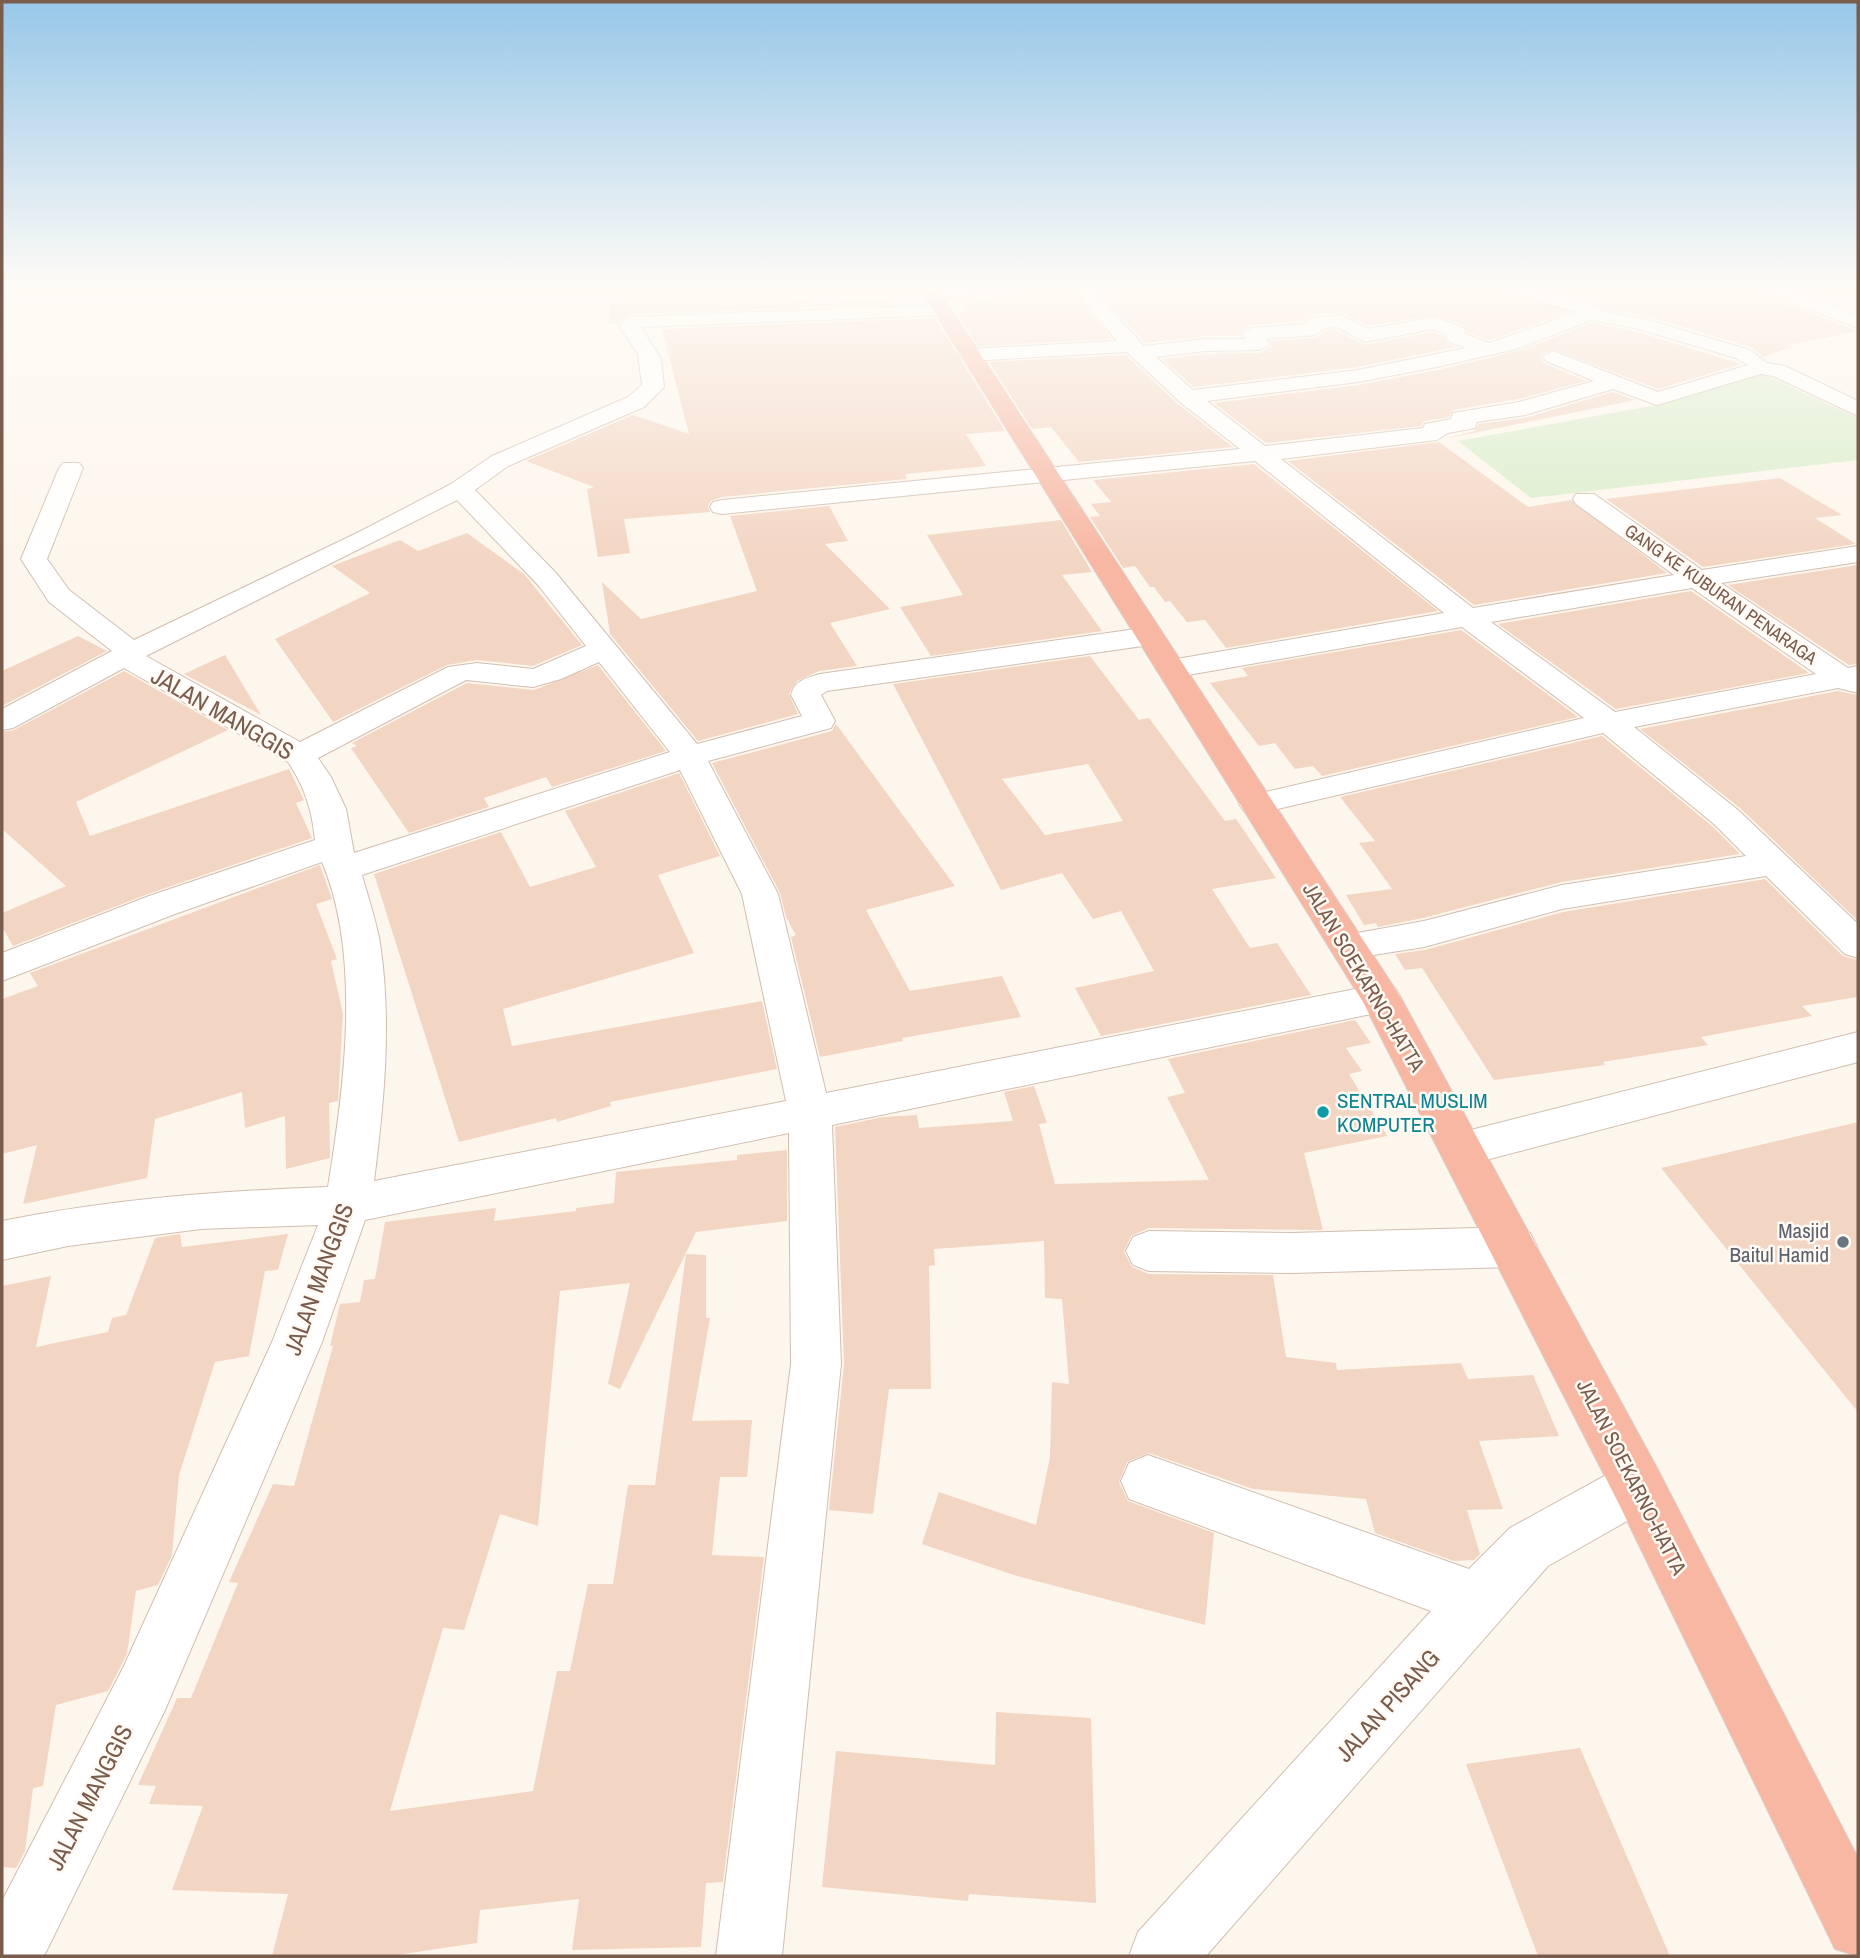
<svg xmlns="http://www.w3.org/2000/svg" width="1860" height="1958" viewBox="0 0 1860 1958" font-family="'Archivo Narrow',sans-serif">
<rect width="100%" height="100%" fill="#fdf6ec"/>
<!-- green -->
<path fill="#d8ecc9" d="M1763,374l95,44v42l-327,38 -73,-57 193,-35z"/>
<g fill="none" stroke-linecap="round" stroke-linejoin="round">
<!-- stream -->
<path fill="#a5d3da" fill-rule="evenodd" d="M1537,302l48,8 3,2 -3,2 -50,-9z"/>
</g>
<!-- building -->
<path fill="#f3d5c3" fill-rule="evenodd" d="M612,286h178l3,12 20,-1 2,7 77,-7 4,7 -266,10 -12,10h-9z
M1051,286h22l11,21 28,32 -134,7 -22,-34 12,-1 -6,-12 78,-5z
M1097,286h400l5,7 67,19 -80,28 -22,-8 -2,-6 -29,-11 -68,11 -27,-14 -28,3 -11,6 -51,4 -11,7v4h-35l-60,7 -42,-46z
M1538,286h202l118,45 -69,14 4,2 -30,10 -12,-10 -102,-30 -46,-9 -17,-9z
M935,318l70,113 -39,3 20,32 -81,8 2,5 -185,18 -11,4 -3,5 2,6 -86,7 6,34 -32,4 -11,-68 7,-2 -68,-26 107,-46 56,19 -27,-105z
M1592,323l45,9 104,32 -83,25 -106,-40 -12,7 4,7 42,18 -68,18 -65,11 -4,7 -25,4 -3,5 -155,17 -52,-40 144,-18 80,-15 79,-19z
M1336,330l29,15 68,-13 11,4 2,7 10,4 -98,20 -164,20 -32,-28 43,-5 55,-1 11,-7v-5l45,-3 10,-7z
M1126,355l52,49 55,43 -154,15 -28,-35 -19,2 -43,-67z
M1613,392l22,8 -191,39 31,-8 4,-7 46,-6z
M1439,442l89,65 43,-7 96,73 -193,32 -186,-144z
M1254,464l184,147 -212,37 -21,-28 -18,2 -17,-21 -5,1 -11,-15h-4l-15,-21 -12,2 -33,-51 10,-1 -9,-12 20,-2 -18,-22z
M1780,478l62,37 -27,3 41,26 -153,23 -97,-68z
M829,506l19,35 -23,3 65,65 -60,14 27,43 -38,5 -22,10 -8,13 9,20 -100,27 -88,-107 -8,-52 39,37 116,-28 -27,-75z
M1061,520l31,52 -30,3 40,56 -171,25 -31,-49 63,-12 -36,-60z
M467,533l57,41 58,71 -49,21 -56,-6 -30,5 -114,57 -58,-83 95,-46 -38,-27 68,-26 18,11z
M1858,565v99l-9,1 -121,-80z
M1691,591l118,82 -193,36 -118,-85z
M1461,630l117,87 -256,59 -9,-10 -18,3 -20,-26 -16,3 -49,-63 38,-7 -6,-8z
M78,636l29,15 -105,55v-35z
M225,655l36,60 -77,-41z
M1090,656l49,64 10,-2 76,103 11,-2 40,59 -64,11 38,59 27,-5 34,52 -210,41 -26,-48 79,-17 -33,-60 -28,8 -31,-46 -61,17 -108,-206zM1088,764l35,57 -78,14 -43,-56z
M598,665l68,86 -114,36 -6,-10 -62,21 5,9 -80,26 -58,-85 6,-2 -5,-3 115,-60 67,7z
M124,671l104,59 -152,72 14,34 199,-67 15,31 -8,3 16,35 -164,56 -135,52 -11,-19v-14l64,-27 -64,-57v-97l12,-2z
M1838,691l20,4v226l-118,-113 -100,-79z
M836,724l119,162 -89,24 44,81 92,-15 19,41 -119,21 1,3 -83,16 -29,-120 5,-2 -10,-18 -6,-24 -68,-130 120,-32z
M1602,736l110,90 28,28 -178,28 -139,36 -45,9 -2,-4 -12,2 -18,-30 46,-6 -33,-46 16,-2 -35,-44z
M679,773l41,83 -62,19 36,78 -191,56 9,37 250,-45 15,68 -167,33 1,4 -54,16 -1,-4 -97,24 -85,-268 127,-42 29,55 66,-20 -31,-56z
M320,865l12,34 -16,5 21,55 -6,2 12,53 -5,87 -9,2 1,55 -44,11 -1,-53 -40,12 -3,-36 -87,27 -8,59 -124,26 14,-59 -35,9v-155l36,-13 -8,-13z
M1765,879l78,77 15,4v37l-56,9 10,10 -111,21 7,8 -105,17 2,3 -111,15 -72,-112 -17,2 -10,-16 30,-4 138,-38z
M1355,1020l16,23 -25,5 16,23 -13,3 38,62 -83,17 19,77 -174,-2 -18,8 -7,16 8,15 17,7 124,1 13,82 50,6 1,7 124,-7 7,16 65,-4 26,61 -80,5 24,68 -36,1 13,44 -6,6 -20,1 -79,-28 -9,-34 -113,-10 -104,-36 -22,9 -8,20 9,19 86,32 -9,92 -188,-49 -95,-32 17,-52 97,33 14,-68 2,-75 17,2 -7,-85 -17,-1 -1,-57 -110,8 1,16 -6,1 2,123h-42l-16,125 -44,-4 15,-146 -9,-237 48,-10 34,-2 2,13 94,-7 -9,-29 30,-6 13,37 -8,1 16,60 154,-4 -42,-83 18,-4 -17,-34z
M1858,1122v290l-197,-244z
M787,1150v71l-91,11 -76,157 -12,-5 22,-101 -70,8 -22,235 -38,-12 -36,116 -21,-2 -53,183 143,-20 24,-120h13l18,-87h25l15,-99h27l31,-231 20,1v63h4l-18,103 60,-1 -5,57h-27l-8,78 52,2 -41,325 -17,1 -5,64 -129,3 7,-51 -99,11 -3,33 -88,13h-117l16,-62 -116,-4 31,-84 -54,-2 7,-18 -18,-1 39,-87h14l47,-115 -9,-1 44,-98 21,2 39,-140h-3l10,-42 20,-2 4,-22 11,-1 10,-57 111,-14 -2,13 82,-10v-3l38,-5 2,-31 121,-12v-5z
M180,1234l2,13 106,-13 -10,36 -13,1 -16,85 -34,6 -36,113 -7,80 -14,30 -22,6 -9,63 -19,37 -52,14 -13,81 -10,2 -8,63 -9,17 -14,-1v-581l49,-10 -15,71 72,-15 4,-14 14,-3 29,-77z
M996,1712l95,6 5,185 -127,-9 -1,7 -146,-14 14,-136 159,14z
M1580,1748l90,208h-132l-72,-192z"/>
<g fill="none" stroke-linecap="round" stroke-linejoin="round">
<!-- minor casing -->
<g stroke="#d1beb0" stroke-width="2">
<path id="minor" d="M941,286h108l-9,5 -110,7 -9,-6 2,-4z
M1076,286h18l7,13 43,47 61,-7h40l-4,-5 10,-6 52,-4 10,-6 28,-3 27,14 67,-12 29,11 1,6 24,9 88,-31 -74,-22 -3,-4h29l56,16 17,9 46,9 102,30 17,13 18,3 73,35v15l-85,-40 -12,-2 -104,31 -44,-16 -88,26 -48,7 -2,6 -27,5 -11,7 -156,19 192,149 201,-33 -98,-71 -3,-5 3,-5h18l108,76 156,-24v16l-137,21 127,85 10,-2v27l-20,-5 -204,39 104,83 120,114v34l-13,-4 -79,-78 -204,33 -138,38 -76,12 -13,-4 -6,-9 6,-9 89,-16 138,-36 184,-29 -32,-32 -111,-91 -347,81 -12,-3 -5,-7 5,-7 340,-79 -122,-91 -291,51 -10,-3 -5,-6 5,-6 10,-3 273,-47 -189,-152 -533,53 -9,-2 -3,-5 3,-5 9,-2 518,-51 -60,-47 -53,-50 -159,9 -10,-6 10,-6 149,-8 -31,-36zM1592,320l46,9 98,29 12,7 -90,27 -105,-41 -10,6 3,4 48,20 -75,21 -66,11 -2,6 -26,5 -2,4 -158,18 -58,-45 151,-19 79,-15 79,-18zM1337,327l28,15 68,-13 13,5 1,7 19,7 -108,22 -165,20 -37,-33 49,-6 55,-1 10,-6 -4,-5 50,-4 9,-7zM1692,588l124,86 -201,38 -124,-90z
M1756,286h25l77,29v13l-99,-38z
M940,305l10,6 -3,4 -306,12 20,32 3,28 -20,20 -136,59 -33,24 81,83 141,171 105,-28 -11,-21c4,-15 15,-17 29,-21l330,-47 10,3 4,6 -4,6 -10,3 -323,46 -6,4 14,26 -4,7 -123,33 70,133 48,199 555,-109 14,4 6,10 -6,10 -14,4 -549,113 9,239 -59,592h-66l75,-592 -2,-231 -424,87 -43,122 -157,368 -121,246h-42v-55l121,-233 149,-326 46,-117 -117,4 -133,17 -66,14v-39c110,-22 214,-30 326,-34 16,-98 34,-231 -6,-325l-147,52 -173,67v-28l147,-57 166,-56c-3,-30 -10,-53 -27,-78l-164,-94 -111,60 -11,2v-21l110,-58 -63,-49 -28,-43 38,-91 4,-5h16l4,5 -36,91 22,31 65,50 225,-108 92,-48 41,-28 136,-59 14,-12 -4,-31 -19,-28 11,-9zM457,500l81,85 48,61 -53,23 -56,-6 -29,4 -148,75 -154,-86zM599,662l71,90 -316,101 -8,-44 -15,-32 -13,-19 148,-78 67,7 28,-8zM680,770l62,124 44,207 -412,80c10,-78 18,-159 6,-238 -4,-23 -12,-46 -18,-68z
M1858,1032v30l-395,104 -15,-5 -7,-12 7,-12 15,-5z
M1514,1227l16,6 7,14 -7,14 -16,6 -223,6 -142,-2 -16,-6 -7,-14 7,-14 16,-6 142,2z
M1148,1455l321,114 41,-41 109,-60 19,-8 19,8 8,18 -8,18 -109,62 -342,390h-77l9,-24 293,-321 -302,-112 -8,-18 8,-18z"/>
</g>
<!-- highway casing -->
<g stroke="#dad1cd" stroke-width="2">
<path id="highway" d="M918,286h18l465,712 256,470 201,390v98l-23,-7 -216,-445 -256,-502z"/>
</g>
<!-- minor -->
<use href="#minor" fill="#fff" fill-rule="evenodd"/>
<!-- highway -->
<use href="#highway" fill="#f7b7a3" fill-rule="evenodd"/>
</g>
<!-- sky -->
<linearGradient id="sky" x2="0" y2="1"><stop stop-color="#97c7e8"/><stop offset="0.51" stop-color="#fefbf6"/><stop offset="1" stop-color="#fefbf6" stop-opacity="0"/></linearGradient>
<rect width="1860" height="560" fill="url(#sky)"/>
<!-- markers -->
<circle fill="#0f9aa8" stroke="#fffaf3" stroke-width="2.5" cx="1323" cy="1112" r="7"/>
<circle fill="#6b7280" stroke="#fffaf3" stroke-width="2.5" cx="1843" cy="1242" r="7"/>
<g text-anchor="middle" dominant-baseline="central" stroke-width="5" stroke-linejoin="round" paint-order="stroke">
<!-- far-street labels -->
<g font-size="18" fill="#7a5c4d" stroke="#fffaf3">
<text transform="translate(1721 594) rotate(35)">GANG KE KUBURAN PENARAGA</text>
</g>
<!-- street labels -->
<g font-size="21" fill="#7a5c4d" stroke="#fffaf3">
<text transform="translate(1364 977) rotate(59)">JALAN SOEKARNO-HATTA</text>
<text transform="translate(1632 1477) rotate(63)">JALAN SOEKARNO-HATTA</text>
</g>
<!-- culture labels -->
<g font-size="21" fill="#0d838f" stroke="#fffaf3" text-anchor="start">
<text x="1337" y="1100">SENTRAL MUSLIM<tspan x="1337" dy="24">KOMPUTER</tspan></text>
</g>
<!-- worship labels -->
<g font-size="21" fill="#5b616d" stroke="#fffaf3" text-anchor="end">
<text x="1829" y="1230">Masjid<tspan x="1829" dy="24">Baitul Hamid</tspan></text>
</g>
<!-- near-street labels -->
<g font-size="24" fill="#7a5c4d" stroke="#fffaf3">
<text transform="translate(223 713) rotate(30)">JALAN MANGGIS</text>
<text transform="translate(318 1279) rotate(-70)">JALAN MANGGIS</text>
<text transform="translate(1387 1705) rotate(-48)">JALAN PISANG</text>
<text transform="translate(89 1797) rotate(-63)">JALAN MANGGIS</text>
</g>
</g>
<!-- border -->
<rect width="1860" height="1958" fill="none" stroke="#7a5c4d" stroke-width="7"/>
</svg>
